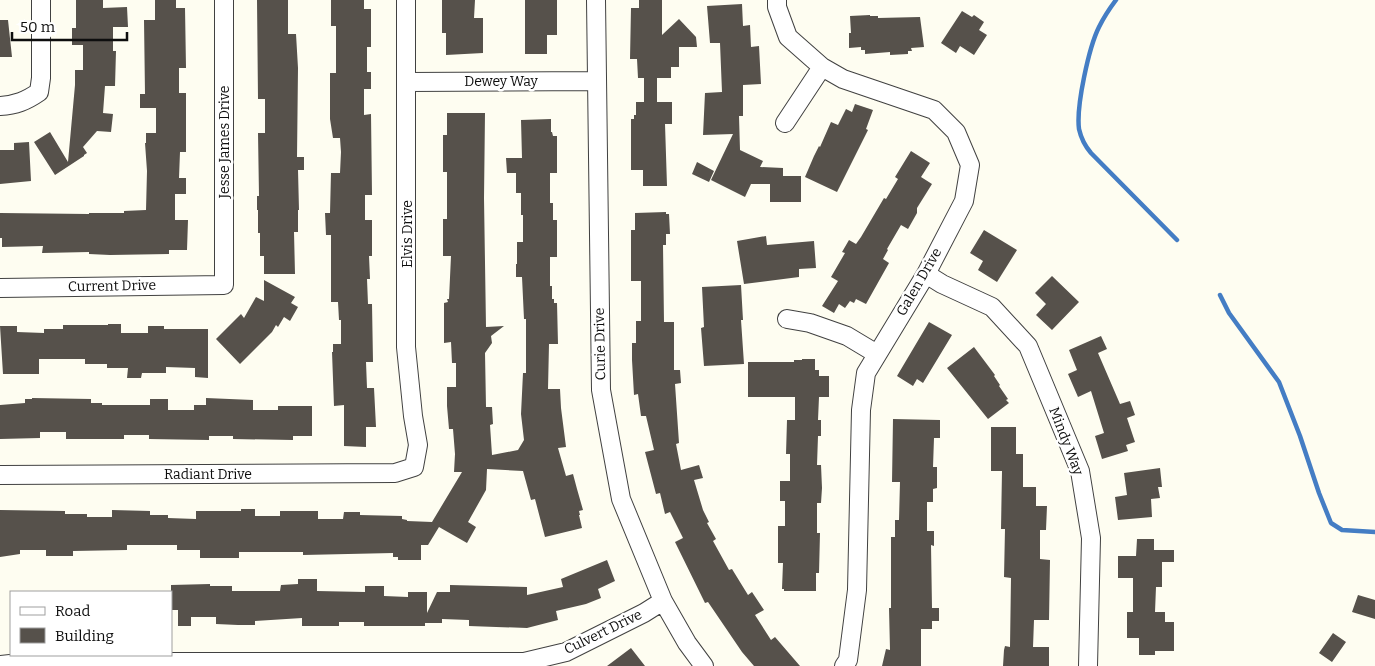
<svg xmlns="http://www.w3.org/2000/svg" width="1375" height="666" viewBox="0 0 1375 666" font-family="Bitter,serif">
<rect width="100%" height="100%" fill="#fefdf1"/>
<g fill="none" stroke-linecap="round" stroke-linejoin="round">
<!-- stream -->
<path stroke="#447dc4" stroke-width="4.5" d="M1116,0c-6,8 -12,17 -17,27 -10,20 -23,79 -20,102 2,9 6,17 12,24l86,87
M1220,295l9,18 50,69 21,54 19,57 12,30 11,7 33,2"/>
</g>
<!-- building -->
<path fill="#56514b" d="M76,0h27v8l24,-1 1,20h-15v24h3l-1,35h-10l-2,27 10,1 -2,18 -14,-1 -14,16 4,6 -3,2v1l-29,19 -21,-33 16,-10 18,30 7,-77v-15h8v-25h-11v-17h4z
M155,0h21v8h9l1,60h-7v25h7v59h-6l-1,26h7v16h-11v26h13l-1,30h-18v4l-59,1 -21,-1v-2l-47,1 1,-7 -41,1v-9h-2v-25l89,1v-1h35v-2l22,-1 1,-39 -2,-28h1v-10h10v-25h-16v-14h5l-1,-74h11z
M257,0h31v34h8l2,34 -1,89h7v13h-6l1,40h-1v22h-4l1,42h-31v-18h-4v-23h-2v-23h-1v-14h2l-1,-63h7v-34h-7z
M331,0h33v9h7v38h-4v25h4v17h-7v26l7,-1 1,81h-7v25h7v36h-3l1,23h-3l1,25h4l1,58h-7l1,26h7l2,39h-10v20l-22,-1v-41l-10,1 -2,-54h1v-8h8v-24h-2l-1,-18h-7v-67h-5l-1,-22h5l1,-40h9l1,-21 -1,-14h-7l-3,-19v-46h6v-47h-5z
M442,0h33l-1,18h9v35l-37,2v-22h-4z
M525,0h32v35h-10v19h-22z
M639,0h23v35l17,-16 17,18 1,10h-18v20h-8v11h-14v24h15v22h-7l2,62h-24v-16h-12v-51h3v-4h2v-13h8v-24h-6l-1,-19h-7l1,-51h8z
M742,4l1,22 7,-1 1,22 8,-1 2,38 -18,1v31h-4l1,34 23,11 -3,6 23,1v8h18v26h-31v-18h-19l-6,13 -34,-17 22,-46 -30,1 2,-42 17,-1 -2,-49h-10l-3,-37z
M962,11l10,6 2,-2 10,7 -5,8 8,5 -13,20 -14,-9 -4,7 -15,-10z
M870,15v1h8v2l42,-1 4,30 -13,1 1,3h-4v3l-18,1v-3l-25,2v-4h-4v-3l-12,1v-15h2l-1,-17z
M0,20h8l4,37h-12z
M855,104l18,6 -7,19 2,1 -31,62 -32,-15 9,-21 5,-10 1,1 11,-25 7,3 8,-16 6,3z
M447,113h38l-1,85 2,129 18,-1 -13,10 1,7 -7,10 1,54h6l1,17 -3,1 2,30 26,-5 6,-10 -3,-26 2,-41h3v-54h-2l-2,-42h-6v-13h1v-22h6v-27h-2v-22h-5v-20h-9l-1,-15h16l-1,-38 30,-1v13h1l1,4h4v37h-7v30h3v17h4v37h-7v29h2v13h2v4h3l1,41h-9l-1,45h12l1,19 5,39 -8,1 8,28 7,-2 4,15 6,21 -4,1 1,4h-1l3,13 -37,9 -10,-38 -4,1 -8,-29 -36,-2 -1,21 -18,32 8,5 -9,16 -28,-16 -11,18h-7v15h-23v-3h-5v-4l-90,2v-3h-64v6h-39v-8h-23v-5h-50v5l-54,1v5h-27v-6h-26v4l-20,3v-47l65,1v3h22v3h25v-7l38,1v4h18v3l28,1v-8h45v-2h14v7h25v-5h38v8h25l1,-7h16v3l42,1v3l5,1v1l25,1 30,-50h-8l1,-18 -2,-25h-4l-2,-23v-19h9v-24h-4l-1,-21 -7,1v-40l4,-1 -1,-3h2l2,-43h-8v-37h4v-47h-4v-37h4z
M29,142l2,39 -31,3v-34h14v-7z
M911,151l19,12 -9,14 11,7 -15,24v5l-9,16 -7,-4 -14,24 1,1 -5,9 6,4 -23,41 -10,-5 -2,4 -4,-2 -5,7 -6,-4 -5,9 -12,-7 16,-25 -7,-4 14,-24 -3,-1 7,-12 7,4 5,-7 23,-39 2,1 12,-20 -3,-2z
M697,162l17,9 -5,11 -17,-8z
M666,212v2h3l1,20h-4v11h-3l1,77h10v48h6l1,13 -6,1 4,59 -3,1 5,26 18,-5 4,13 -9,2 9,30 6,12 -2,1 9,16 -3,2 16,29 3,-1 16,26 4,-3 12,18 -9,5 16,25 4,-3 25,29h-46l-12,-14 -34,-50 -3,1 -30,-61 8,-4 -13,-26 -5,2 -5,-21 -4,1 -11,-42 9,-2 -8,-34h-5l-3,-22 -4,1 -2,-35v-17h4v-22h5v-40h-10v-51h4v-17z
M984,230l33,20 -20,32 -19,-12 5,-9 -13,-8z
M766,236l1,9 47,-4 2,27 -17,1v8l-55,7 -7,-43z
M1052,276l27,26 -27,28 -16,-15 10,-11 -11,-11z
M264,280l31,17 -4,6 7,4 -8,14 -6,-4 -6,10 -2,-2 -4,7 -32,32 -24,-25 25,-25 3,4 12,-21 8,4z
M741,285l2,35h-2l3,44 -40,2 -3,-38 3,-1 -2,-40z
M929,322l23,13 -29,48 -6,-4 -4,7 -16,-10z
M108,324h13v9h27v-7h16v3h44v49l-13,-1v-9l-29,-1v6h-24l-1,5h-14l1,-10h-21v-4h-22v-5h-46v15h-36l-3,-48h17v6l27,1v-4h19v-4h45z
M1101,336l6,13 -9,4 22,51 10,-3 5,14 -8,3 8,24 -9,3 2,6 -26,8 -7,-23 9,-3 -13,-42 -13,6 -10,-23 9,-4 -8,-20z
M974,347l21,28 -1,1 6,9 -1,1 9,13 -2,1 3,3 -21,16 -41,-51z
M802,359h13v11h4v6h10v21h-10l-1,23h3v16h-3l-1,29h4l1,23 -1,15h-4v30h3l-1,40h-3v18h-32v-2h-2l1,-26h-5v-37h7v-25h-5v-20h10v-27h-4l1,-34h8v-23h-47v-35h46v-2h8z
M32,398l59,1v4h11v2h48v-6h18v11h26v-5h12v-7l47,2v10h25v-4h34v30h-19v4l-60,-1v-3h-24v4l-60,-1v-4h-25v4h-58v-7h-26v6l-40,1v-34l25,-2v-4h7z
M893,419l47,1v18h-6l-1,29h4v21l-4,1v13h-6v29h7v15l-3,-1 1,63h7v13h-7v8h-11v37h-39l4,-17 4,1 -1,-42h2v-71h4v-17h4l1,-38h-8z
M991,427h25v27h7v33h13v19h11l-1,24h-6v29l10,1 -1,60h-15l-1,27h16v19h-46l1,-16 1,-4 5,1 1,-69 -7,-1 1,-48h-4l1,-58h-11z
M1160,468l2,19h-4l2,11 -9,1 1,18 -34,3 -3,-23 12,-2 -3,-22z
M1137,539h17v11h20v12h-12v25h-6l-1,25h10v10h9v29h-19v4h-16v-17h-12v-26h6v-34h-15v-22h18z
M607,560l8,21 -17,8 3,9 -15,6 -30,7 2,9 -31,8 -58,-2v-6l-27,-1v4h-17v3h-61v-4h-25v4h-37v-8l-47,3v4h-17l-22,-1v-7h-25v9h-13v-16h-7v-25l39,-1v2h22v5h48l1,-6 17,-1v-5h19v12l48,1v-6h19v10l24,1v-5h19v21l10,-21h13v-7l77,2v8l36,-8 -2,-8z
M1358,595l17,5v19l-23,-7z
M1333,633l13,9 -14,20 -13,-9z
M631,648l14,18h-38z"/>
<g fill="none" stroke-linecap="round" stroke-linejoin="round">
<!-- street casing -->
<g stroke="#414141" stroke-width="20">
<path id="street" d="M596,0l5,390 20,109 42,102 24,42 17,23
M777,0v7l11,30 34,30 21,12 91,31 22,22 14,33 -6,36 -38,73 -60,99 -5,37 -4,180 -9,70 -4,6
M407,82l189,-1
M0,106c16,-1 26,-5 39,-14l2,-14v-78
M785,123l37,-56
M926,274l16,10 50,23 36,39 52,125 11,67 -3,128
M0,288l224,-3v-285
M787,319l23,4 37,13 30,18
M0,475l395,-2 19,-6 4,-22 -5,-29 -7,-69v-347
M0,665l29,-3h495l42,-10 78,-39 19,-12"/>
</g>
<!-- street -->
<use href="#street" stroke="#fff" stroke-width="18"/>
</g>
<g text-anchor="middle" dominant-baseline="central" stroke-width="5" stroke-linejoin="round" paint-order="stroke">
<!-- street labels -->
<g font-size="14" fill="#0e0e0e" stroke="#fff">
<text x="501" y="81">Dewey Way</text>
<text transform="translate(224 142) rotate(-90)">Jesse James Drive</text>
<text transform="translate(407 234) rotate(-90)">Elvis Drive</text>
<text transform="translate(919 282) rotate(-60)">Galen Drive</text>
<text transform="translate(112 286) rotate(-1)">Current Drive</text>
<text transform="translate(600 344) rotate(-91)">Curie Drive</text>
<text transform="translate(1066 441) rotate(69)">Mindy Way</text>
<text x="208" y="474">Radiant Drive</text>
<text transform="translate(603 632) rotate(-26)">Culvert Drive</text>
</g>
</g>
<!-- legend -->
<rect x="10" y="591" width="162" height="65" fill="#ffffff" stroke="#9f9f9f"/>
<rect x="20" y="607" width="25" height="8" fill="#ffffff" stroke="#9f9f9f"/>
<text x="55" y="616" font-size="15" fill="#0e0e0e">Road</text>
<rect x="20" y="628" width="25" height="15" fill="#56514b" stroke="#9f9f9f"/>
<text x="55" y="641" font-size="15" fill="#0e0e0e">Building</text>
<!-- scale -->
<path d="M12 32v8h115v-8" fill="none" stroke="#0e0e0e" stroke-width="2.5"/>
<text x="20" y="32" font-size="15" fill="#0e0e0e" stroke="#ffffff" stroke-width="4" paint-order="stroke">50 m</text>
</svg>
